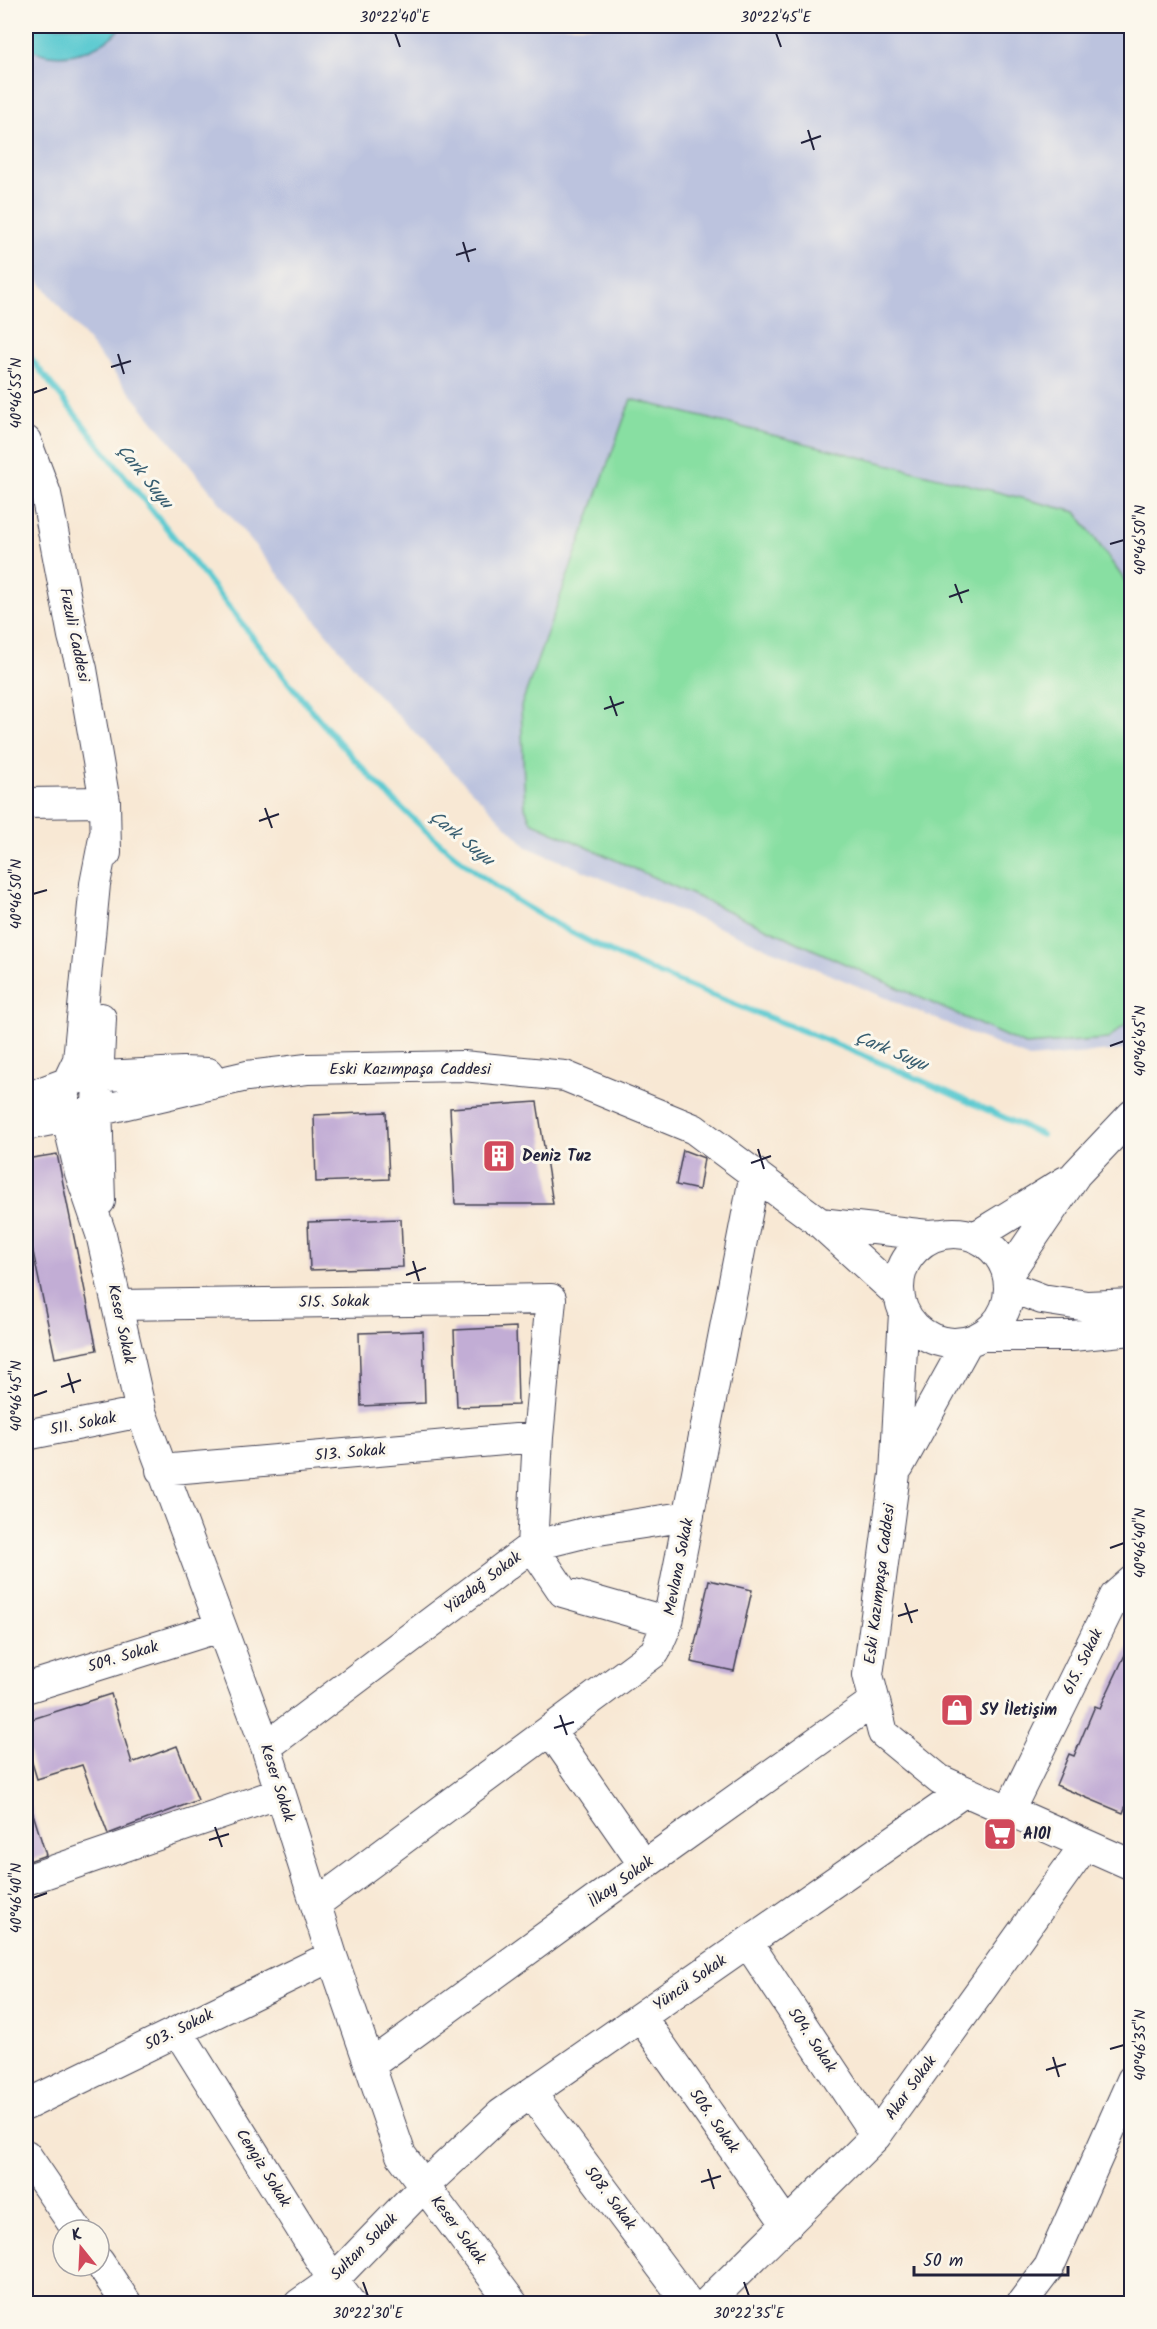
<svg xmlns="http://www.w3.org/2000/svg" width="1157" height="2329" viewBox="0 0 1157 2329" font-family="Kalam,sans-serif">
<rect width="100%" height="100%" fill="#fbf7ec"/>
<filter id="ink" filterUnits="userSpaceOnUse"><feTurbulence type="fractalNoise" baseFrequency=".0167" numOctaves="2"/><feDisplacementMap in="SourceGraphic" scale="12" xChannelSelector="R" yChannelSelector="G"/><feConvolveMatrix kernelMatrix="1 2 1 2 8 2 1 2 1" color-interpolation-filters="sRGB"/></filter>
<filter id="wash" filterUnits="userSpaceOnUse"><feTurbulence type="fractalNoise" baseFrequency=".008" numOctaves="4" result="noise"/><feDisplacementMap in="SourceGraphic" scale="24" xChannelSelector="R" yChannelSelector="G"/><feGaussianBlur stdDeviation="1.35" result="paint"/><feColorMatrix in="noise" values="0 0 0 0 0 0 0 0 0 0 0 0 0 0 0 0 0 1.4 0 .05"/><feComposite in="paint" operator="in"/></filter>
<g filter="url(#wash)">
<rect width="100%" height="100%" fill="#f8e8d4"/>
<!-- industrial -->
<path fill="#bcc3de" d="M26,26h1105v1018l-7,6 -95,8 -502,-211 -155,-158 -346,-424z"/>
<!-- green -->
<path fill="#88dfa2" stroke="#55806e" stroke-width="1.5" d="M631,399l445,113 55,77v430l-23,20 -83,6 -494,-223 -6,-15 -4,-101z"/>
<!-- water -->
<path fill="#5dcad1" stroke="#407686" stroke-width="1.5" d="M26,26h97c-18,20 -47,33 -74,29 -8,-1 -16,-5 -23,-7z"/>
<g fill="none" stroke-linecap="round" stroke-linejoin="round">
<!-- stream -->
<path stroke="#5dcad1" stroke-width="6" d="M26,352c60,78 124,154 185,232 87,111 172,225 290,306 93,64 201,101 305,142 80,32 158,67 236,103"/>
</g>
<g id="blocks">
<!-- building -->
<path fill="#c2add5" d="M537,1102l16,102h-98l-5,-96z
M386,1112l3,67 -73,3 -2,-67z
M683,1150l21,8 -5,32 -23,-5z
M57,1154l40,196 -42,8 -29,-140v-59z
M401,1219l2,48 -93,3 -2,-48z
M516,1327l2,78 -61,2 -3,-77z
M423,1331l2,72 -64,3 -2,-73z
M709,1580l43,10 -18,81 -43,-9z
M1131,1642v151l-8,20 -67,-28 13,-31 5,2 21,-50 5,2z
M111,1694l21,69 45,-17 21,54 -90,34 -26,-69 -45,14 -11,-36v-22z
M29,1801l17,54 -20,7v-60z"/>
</g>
</g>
<g filter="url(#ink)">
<use href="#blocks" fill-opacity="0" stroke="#424052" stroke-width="1.5"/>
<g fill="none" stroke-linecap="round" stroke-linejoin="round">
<!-- minor casing -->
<g stroke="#424052" stroke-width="32">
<path id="minor" d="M26,441l20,53 27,142 9,33 23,133 1,51
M26,803l79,-1
M105,833l-10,51 -17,176 -10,21 -4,16 1,13 15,63 21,61 40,178 125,335 66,209 69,199 112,149
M26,1098l56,-21 101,-5 25,1
M26,1125l71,-14 150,-35 60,-7 156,-3 102,10 129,53 126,94 79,72
M100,1201l-3,-97 4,-86
M820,1223l108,12 15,-1
M899 1288a55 55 0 1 1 110 0a55 55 0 1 1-110 0Z
M975,1237l91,-56
M1008,1274l68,-100 56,-59
M1010,1287l32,12 45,7 45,-2
M117,1305l434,-6 -13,138 -6,109 -266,201
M904,1313l-9,161 -27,201 15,58 57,47 192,85
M983,1336h89l60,-6
M26,1435l115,-23
M899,1466l68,-123
M161,1470l377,-33
M668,1622l-105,-30 -31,-46 60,-15 97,-15
M26,1688l194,-61
M550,1730l94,135
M1009,1811l106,-215 17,-15
M26,1880l254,-87
M317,1903l338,-251 13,-30 87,-449
M748,1943l128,193
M641,2017l146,208
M178,2031l155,249 18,24
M370,2065l274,-200 230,-164
M531,2093l158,211
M26,2105l306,-149
M26,2155l51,75
M99,2262l28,42
M299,2304l34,-24 91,-94 77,-72 464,-323
M706,2304l170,-168 209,-291
M1021,2304l28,-37 83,-187"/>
</g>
<!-- minor -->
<use href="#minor" stroke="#fff" stroke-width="30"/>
</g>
</g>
<!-- ticks -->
<path fill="none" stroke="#22223b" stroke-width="2" d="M395,33l5,14M776,33l5,14M808,130l6,20M801,143l20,-7M463,242l6,20M456,255l20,-6M118,354l6,20M111,367l20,-6M33,393l14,-5M1110,544l14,-4M955,584l7,19M949,597l20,-7M610,696l7,20M604,709l20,-7M265,808l7,20M259,821l20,-7M33,894l14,-4M1110,1046l14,-5M758,1149l6,20M751,1163l20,-7M413,1261l6,20M406,1275l20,-7M68,1373l6,20M61,1387l20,-7M33,1396l14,-5M1110,1548l14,-5M905,1603l7,20M898,1616l20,-6M560,1715l7,20M554,1728l20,-6M215,1827l7,20M209,1840l20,-6M33,1898l14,-5M1110,2049l14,-4M1053,2057l6,20M1046,2070l20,-6M708,2169l6,20M701,2182l20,-6M363,2282l5,14M744,2282l5,14"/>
<!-- icons -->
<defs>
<g id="building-square" transform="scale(1.725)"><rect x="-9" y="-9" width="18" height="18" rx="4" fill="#d1495b" stroke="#fbf7ec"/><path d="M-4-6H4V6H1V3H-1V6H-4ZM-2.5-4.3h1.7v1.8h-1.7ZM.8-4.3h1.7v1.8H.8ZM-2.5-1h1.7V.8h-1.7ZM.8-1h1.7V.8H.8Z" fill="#fff"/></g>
<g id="shop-square" transform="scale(1.725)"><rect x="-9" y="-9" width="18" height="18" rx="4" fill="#d1495b" stroke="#fbf7ec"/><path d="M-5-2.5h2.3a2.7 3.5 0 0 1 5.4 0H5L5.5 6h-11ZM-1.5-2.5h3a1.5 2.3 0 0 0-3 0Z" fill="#fff"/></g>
<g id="supermarket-square" transform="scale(1.725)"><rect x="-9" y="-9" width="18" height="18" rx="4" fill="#d1495b" stroke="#fbf7ec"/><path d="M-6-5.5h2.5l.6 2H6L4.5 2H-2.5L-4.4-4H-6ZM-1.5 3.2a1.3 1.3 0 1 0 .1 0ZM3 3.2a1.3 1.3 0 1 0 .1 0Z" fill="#fff"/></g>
</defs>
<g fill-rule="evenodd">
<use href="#building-square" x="499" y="1156"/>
<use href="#shop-square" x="957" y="1710"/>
<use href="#supermarket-square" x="1000" y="1834"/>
</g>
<g text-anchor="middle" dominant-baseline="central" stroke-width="6" stroke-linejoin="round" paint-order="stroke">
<!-- street labels -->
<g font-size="16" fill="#22223b" stroke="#fbf7ec">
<text transform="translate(74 635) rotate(78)">Fuzuli Caddesi</text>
<text x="410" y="1069">Eski Kazımpaşa Caddesi</text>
<text transform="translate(334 1302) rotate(-1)">515. Sokak</text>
<text transform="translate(121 1324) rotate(78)">Keser Sokak</text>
<text transform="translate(83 1424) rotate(-11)">511. Sokak</text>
<text transform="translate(350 1453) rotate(-5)">513. Sokak</text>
<text transform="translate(679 1567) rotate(-79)">Mevlana Sokak</text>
<text transform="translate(483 1583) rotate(-37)">Yüzdağ Sokak</text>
<text transform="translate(880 1584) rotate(-83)">Eski Kazımpaşa Caddesi</text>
<text transform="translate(123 1657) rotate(-17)">509. Sokak</text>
<text transform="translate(1083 1662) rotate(-64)">615. Sokak</text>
<text transform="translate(277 1783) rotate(72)">Keser Sokak</text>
<text transform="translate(621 1882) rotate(-36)">İlkay Sokak</text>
<text transform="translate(690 1983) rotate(-35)">Yüncü Sokak</text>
<text transform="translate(179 2030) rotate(-26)">503. Sokak</text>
<text transform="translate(812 2040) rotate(56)">504. Sokak</text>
<text transform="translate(911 2088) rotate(-54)">Akar Sokak</text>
<text transform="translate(714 2121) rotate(55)">506. Sokak</text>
<text transform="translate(263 2168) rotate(58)">Cengiz Sokak</text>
<text transform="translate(610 2198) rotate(53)">508. Sokak</text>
<text transform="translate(458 2230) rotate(53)">Keser Sokak</text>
<text transform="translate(364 2247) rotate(-45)">Sultan Sokak</text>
</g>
<!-- poi labels -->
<g font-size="16" font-weight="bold" fill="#22223b" stroke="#fbf7ec" text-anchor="start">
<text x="522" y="1156">Deniz Tuz</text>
<text x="980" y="1710">SY İletişim</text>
<text x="1023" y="1834">A101</text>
</g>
<!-- water labels -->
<g font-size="18" font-style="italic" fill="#375d70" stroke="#fbf7ec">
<text transform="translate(144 477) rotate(51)">Çark Suyu</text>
<text transform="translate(461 839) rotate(39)">Çark Suyu</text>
<text transform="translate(891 1052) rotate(23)">Çark Suyu</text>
</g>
</g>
<!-- margin -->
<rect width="1157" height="2329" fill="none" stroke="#fbf7ec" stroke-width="66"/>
<!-- north arrow -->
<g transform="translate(81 2248) rotate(342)"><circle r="28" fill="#fbf7ec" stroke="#a4a2a5" stroke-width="1.5"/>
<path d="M0-4.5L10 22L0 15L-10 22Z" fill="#d1495b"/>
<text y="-9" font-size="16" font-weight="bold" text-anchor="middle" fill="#22223b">K</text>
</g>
<!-- scale -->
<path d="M914 2266v9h154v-9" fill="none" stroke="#22223b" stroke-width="3"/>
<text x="923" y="2266" font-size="18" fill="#22223b" stroke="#fbf7ec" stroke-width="4.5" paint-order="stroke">50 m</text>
<rect x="33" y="33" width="1091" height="2263" fill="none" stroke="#22223b" stroke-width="2"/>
<g font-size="15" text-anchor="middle" fill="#22223b">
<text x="395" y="22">30°22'40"E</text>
<text x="776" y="22">30°22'45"E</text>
<text transform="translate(16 393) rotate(-90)" y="5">40°46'55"N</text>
<text transform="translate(1140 540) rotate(-90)" y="5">40°46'50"N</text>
<text transform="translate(16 894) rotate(-90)" y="5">40°46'50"N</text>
<text transform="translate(1140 1041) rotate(-90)" y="5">40°46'45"N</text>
<text transform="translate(16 1396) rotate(-90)" y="5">40°46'45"N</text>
<text transform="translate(1140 1543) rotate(-90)" y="5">40°46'40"N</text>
<text transform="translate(16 1898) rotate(-90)" y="5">40°46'40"N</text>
<text transform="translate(1140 2045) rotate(-90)" y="5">40°46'35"N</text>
<text x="368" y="2318">30°22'30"E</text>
<text x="749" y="2318">30°22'35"E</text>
</g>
</svg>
